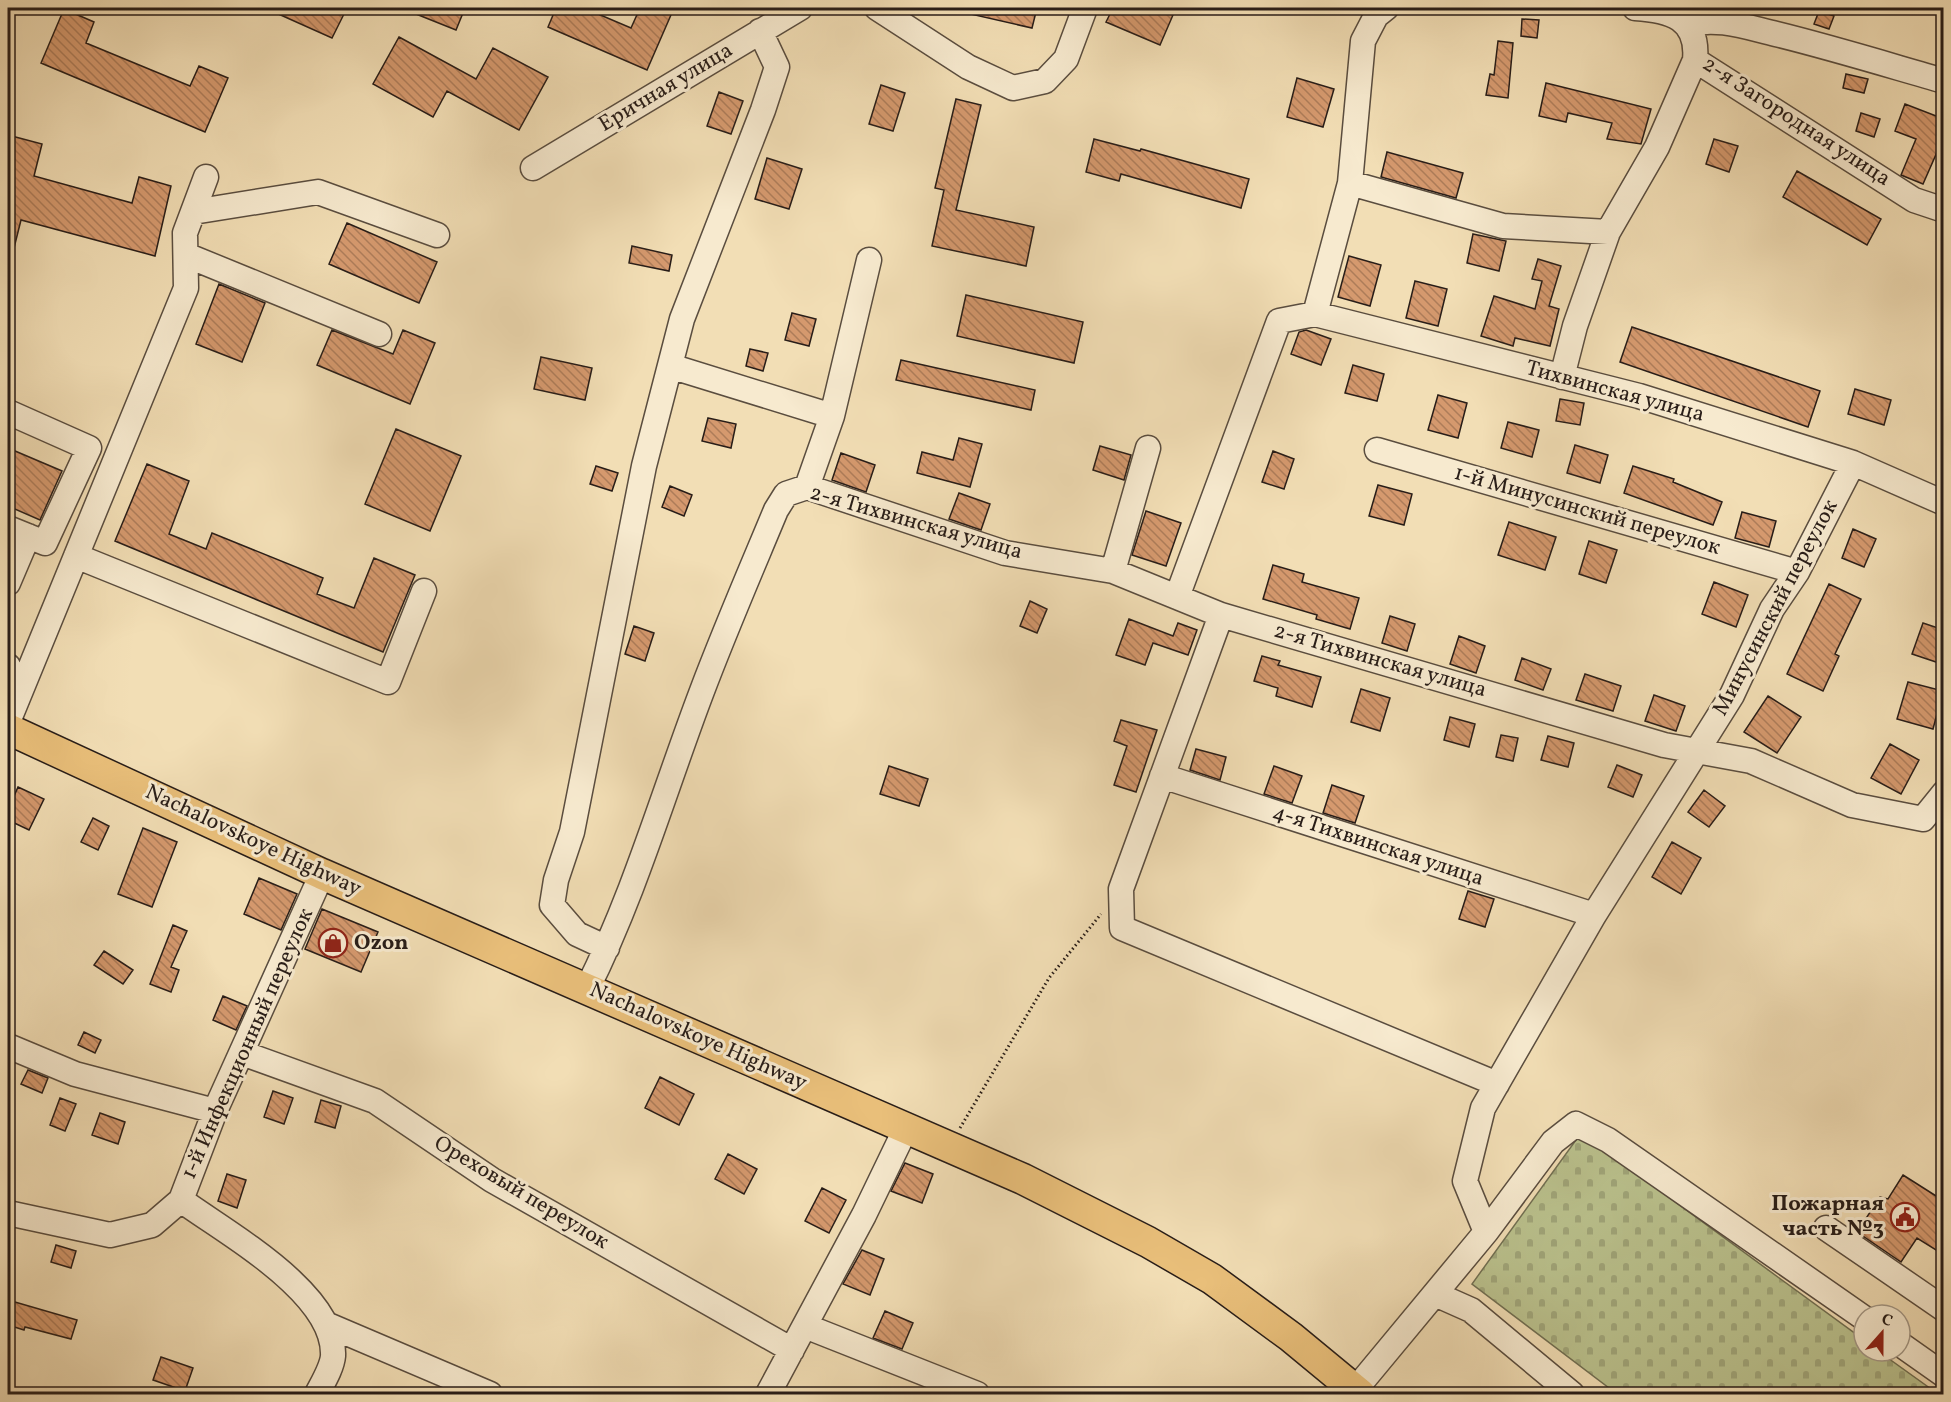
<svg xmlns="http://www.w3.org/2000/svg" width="1951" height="1402" viewBox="0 0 1951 1402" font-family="Vollkorn,serif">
<defs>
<pattern id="cemetery-stones" width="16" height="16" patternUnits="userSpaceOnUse" patternTransform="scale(1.5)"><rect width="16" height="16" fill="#bac18d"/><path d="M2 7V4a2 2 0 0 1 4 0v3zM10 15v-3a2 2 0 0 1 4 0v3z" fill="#a0a579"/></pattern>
<pattern id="building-back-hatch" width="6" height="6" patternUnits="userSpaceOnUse" patternTransform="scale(1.5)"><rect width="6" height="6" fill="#d5996e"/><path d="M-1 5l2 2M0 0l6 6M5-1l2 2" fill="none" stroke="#ad7c59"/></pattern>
</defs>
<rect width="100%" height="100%" fill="#f2deb5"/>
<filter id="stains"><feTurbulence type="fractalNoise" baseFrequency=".00333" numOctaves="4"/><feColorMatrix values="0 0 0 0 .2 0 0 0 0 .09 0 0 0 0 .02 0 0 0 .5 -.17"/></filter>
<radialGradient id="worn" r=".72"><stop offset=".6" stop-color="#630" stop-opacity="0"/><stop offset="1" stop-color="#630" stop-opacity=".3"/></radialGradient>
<!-- cemetery -->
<path fill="url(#cemetery-stones)" stroke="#716f52" stroke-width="1.5" d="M1581,1133l283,207v11h14l60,43h-321l-145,-110z"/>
<!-- building -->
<path fill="url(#building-back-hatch)" stroke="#281d18" stroke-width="1.5" d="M265,8h65l14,6 -12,24z
M401,8h64l-9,22z
M556,8h28l47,20 9,-20h34l-27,62 -99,-43z
M966,8h71l-5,20 -66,-15z
M1113,8h43l17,7 -13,30 -54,-23z
M64,9l30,13 -8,21 104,43 9,-20 29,12 -23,54 -164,-69z
M1819,11l15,5 -5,13 -15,-5z
M1522,19l17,1 -2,18 -16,-2z
M399,37l77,42 17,-31 55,29 -29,53 -72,-39 -14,26 -60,-33z
M1498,41l15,2 -5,55 -22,-3 4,-21 4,1z
M1846,74l22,5 -4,14 -21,-5z
M1297,78l37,11 -11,38 -36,-10z
M1546,83l105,26 -10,35 -34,-5 5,-16 -44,-10 -2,9 -27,-6z
M881,85l24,8 -12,38 -24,-7z
M719,92l24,9 -12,33 -24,-8z
M956,99l25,6 -25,105 78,17 -8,39 -94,-20 12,-56 -9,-2z
M1905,104l39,15v33l-6,-2 -15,34 -22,-9 15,-36 -21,-8z
M1861,113l19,6 -6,18 -18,-6z
M8,135l34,9 -8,32 98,27 7,-26 32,9 -16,70 -134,-36 -9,36h-4v-74l3,-12h-3z
M1094,139l46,12 1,-2 108,30 -8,29 -120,-34 -2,7 -33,-9z
M1714,139l24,7 -9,26 -23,-8z
M1387,152l76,21 -7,25 -75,-21z
M767,158l35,11 -13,40 -34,-10z
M1797,171l84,48 -14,26 -84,-48z
M347,223l90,39 -18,41 -90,-39z
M1473,234l33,7 -7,30 -32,-8z
M632,246l40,9 -3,16 -40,-8z
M1349,256l32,9 -11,41 -32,-9z
M1538,259l23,7 -12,40 10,3 -9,37 -35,-8 -2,8 -32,-10 13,-40 41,13 7,-28 -10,-2z
M1415,281l32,8 -9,37 -32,-8z
M219,284l46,19 -23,59 -46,-18z
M966,295l117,27 -9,41 -117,-27z
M792,313l24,6 -7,27 -24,-6z
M1632,327l188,64 -12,36 -188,-65z
M332,330l61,24 10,-24 32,13 -25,61 -93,-39z
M1306,330l25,9 -10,26 -30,-11 8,-22z
M750,349l18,4 -5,18 -17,-5z
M541,357l51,11 -7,32 -51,-11z
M901,360l134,30 -4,20 -135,-30z
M1353,365l31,9 -7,27 -32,-8z
M1855,389l36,11 -7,25 -36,-11z
M1438,395l29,8 -9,35 -30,-8z
M1560,399l24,4 -4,22 -24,-4z
M708,418l28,6 -5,24 -29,-7z
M1508,422l31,8 -7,27 -31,-9z
M396,429l65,27 -31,75 -65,-27z
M959,438l23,6 -12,43 -53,-14 5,-21 31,8z
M1575,445l33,10 -8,28 -33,-10z
M1100,446l31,9 -7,25 -31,-10z
M8,448l54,23 -22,49 -32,-14z
M1273,451l21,8 -10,30 -22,-7z
M841,453l34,12 -9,27 -34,-12z
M147,464l42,17 -20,53 37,15 6,-16 111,45 -6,16 37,14 20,-50 41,17 -32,77 -268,-111z
M596,466l22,7 -6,18 -22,-7z
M1633,466l41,13 -1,3 49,20 -9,23 -89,-32z
M1378,485l34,9 -8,31 -35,-9z
M670,486l22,9 -8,21 -22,-9z
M959,493l31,11 -9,26 -32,-11z
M1146,511l35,12 -15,43 -34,-11z
M1742,512l34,9 -7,26 -34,-9z
M1509,522l47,15 -11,33 -47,-15z
M1853,529l23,10 -12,28 -22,-9z
M1589,541l28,9 -11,33 -27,-9z
M1273,565l31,9 -2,8 57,16 -9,31 -34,-10 1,-4 -54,-16z
M1714,582l34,13 -12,32 -34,-13z
M1829,584l32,15 -26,55 4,2 -16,35 -36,-17z
M1030,601l17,8 -10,24 -17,-7z
M1390,616l25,8 -8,27 -25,-8z
M1129,619l44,17 5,-13 19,7 -9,25 -35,-12 -8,22 -29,-10z
M1923,623l21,7v20l-5,13 -27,-9z
M634,626l20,7 -9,28 -20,-7z
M1459,636l26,10 -9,27 -26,-9z
M1262,656l18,5 -2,4 43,12 -9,30 -36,-11 2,-8 -24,-7z
M1522,658l29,11 -8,21 -28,-10z
M1585,674l36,12 -8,25 -37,-11z
M1908,682l35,9 -10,38 -36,-10z
M1361,689l29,9 -10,33 -29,-9z
M1654,695l31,11 -9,25 -31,-10z
M1768,696l33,21 -24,36 -33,-21z
M1450,717l25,7 -6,23 -25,-7z
M1121,720l36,10 -21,62 -22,-7 13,-39 -13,-5z
M1501,735l17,3 -5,23 -17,-4z
M1548,736l26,7 -6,24 -27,-7z
M1890,744l29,16 -18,34 -30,-16z
M1196,749l30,8 -6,23 -30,-10z
M1617,765l25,10 -9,22 -25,-10z
M889,766l39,13 -9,27 -39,-12z
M1274,766l28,10 -10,27 -28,-9z
M1332,785l32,11 -9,27 -32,-10z
M18,787l26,12 -15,31 -21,-10v-10z
M1704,790l21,16 -16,21 -21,-15z
M93,818l16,8 -11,24 -17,-8z
M143,828l34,14 -25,65 -34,-13z
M1672,842l29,16 -20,36 -29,-17z
M259,878l38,16 -16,36 -37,-16z
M1468,891l26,8 -9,28 -26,-8z
M322,909l56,23 -17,40 -56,-23z
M173,925l14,6 -16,36 8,3 -8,22 -21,-8z
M104,951l29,19 -10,14 -29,-19z
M223,996l24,10 -11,24 -23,-10z
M84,1032l17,8 -6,13 -17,-8z
M28,1070l20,8 -6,15 -21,-9z
M660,1077l34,17 -15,31 -34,-17z
M273,1091l20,7 -9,26 -20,-7z
M60,1098l16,6 -11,27 -15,-6z
M321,1100l20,6 -6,22 -20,-6z
M100,1113l25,9 -7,22 -26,-9z
M728,1154l29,15 -13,25 -29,-15z
M905,1163l28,11 -11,29 -31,-12z
M227,1174l19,6 -9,28 -19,-7z
M1903,1175l41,26v54l-27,-17 -16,24 -44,-30 23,-35 8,2z
M822,1188l24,12 -17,33 -24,-12z
M56,1245l20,6 -5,17 -20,-6z
M862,1250l22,9 -14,36 -27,-11z
M8,1300l69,20 -6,19 -46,-12 -1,3 -16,-5z
M885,1311l28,12 -11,26 -29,-11z
M161,1357l32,11 -8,23 -32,-11z"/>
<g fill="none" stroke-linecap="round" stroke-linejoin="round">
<!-- minor casing -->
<g stroke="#5a4d3f" stroke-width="27">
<path id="minor" d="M877,8l91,59 45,21 32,-7 21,-22 19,-51
M1635,8c35,2 64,10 60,52l219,140 30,10
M1686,25c31,-9 60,2 90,9 57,14 112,31 168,47
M533,168l267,-160
M1350,183l153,43 105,6
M193,212l125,-20 119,43
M186,255l193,79
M1315,314l35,-131 13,-142 13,-25 10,-8
M670,366l162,50 -25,71
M1562,377l13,-51 33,-94 49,-85 38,-87
M8,412l81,36 -44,95 -37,-15
M832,416l37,-156
M1377,450l420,122
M76,556l312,126 36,-91
M1113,571l35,-123
M8,583l20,-47
M1177,597l102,-276 36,-7 324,82 214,67 91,40
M1221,615l-100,274 1,39 375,156
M8,666l9,34
M8,722l178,-434 -1,-55 21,-56
M1162,776l432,139
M607,948l-30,-14 -25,-29 4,-25 16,-48 72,-366 38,-147 81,-209 14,-43 -17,-36
M587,989c48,-96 77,-198 115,-298 23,-61 49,-121 74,-181l10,-16 21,-7 198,66 108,18 108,44 443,130 87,16 101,44 71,14 21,-26
M8,1046l67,28 140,37
M242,1053l133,48 117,79 300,170
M8,1213l102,22 42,-10 29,-25
M1826,1228l118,81
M1486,1232l67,-90 23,-18 32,16 256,178
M1435,1294l36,16 101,84
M328,1325l162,69
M805,1326l172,68
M1900,1344l44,31
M1355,1390l131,-158 -21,-51 18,-73 111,-193 138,-220 40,-86 25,-37 56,-109
M317,1394c5,-10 15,-26 16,-38 3,-63 -107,-123 -152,-156l34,-89 107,-237
M768,1394l96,-179 42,-87"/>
</g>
<!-- major casing -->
<g stroke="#281d18" stroke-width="33">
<path id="major" d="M8,729l314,145 701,305 125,63 64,37 79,58 69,57"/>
</g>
<!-- path -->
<path stroke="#281d18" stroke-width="3" stroke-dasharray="1.5 3" stroke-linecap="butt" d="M960,1128l89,-150 52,-64"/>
<!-- minor -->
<use href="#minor" stroke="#f7eacf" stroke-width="24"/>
<!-- major -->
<use href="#major" stroke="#e9bf7a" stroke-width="30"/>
</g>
<!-- icons -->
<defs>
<g id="shop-ring" transform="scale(1.5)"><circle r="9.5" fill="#f7eacf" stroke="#8f2418" stroke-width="1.5"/><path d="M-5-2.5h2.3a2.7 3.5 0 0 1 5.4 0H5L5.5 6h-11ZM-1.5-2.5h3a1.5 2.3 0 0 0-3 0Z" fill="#8f2418"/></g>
<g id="civic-ring" transform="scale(1.5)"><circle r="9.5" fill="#f7eacf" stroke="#8f2418" stroke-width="1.5"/><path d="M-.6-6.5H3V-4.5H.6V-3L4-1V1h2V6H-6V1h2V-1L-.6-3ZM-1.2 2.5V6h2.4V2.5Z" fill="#8f2418"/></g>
</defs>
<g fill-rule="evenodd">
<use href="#shop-ring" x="333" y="943"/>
<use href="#civic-ring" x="1905" y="1217"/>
</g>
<g text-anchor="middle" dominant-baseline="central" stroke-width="6" stroke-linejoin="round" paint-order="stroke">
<!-- street labels -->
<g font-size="22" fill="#281d18" stroke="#f7eacf">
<text transform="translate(666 88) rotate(-31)">Еричная улица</text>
<text transform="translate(1796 122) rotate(33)">2-я Загородная улица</text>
<text transform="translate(1615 392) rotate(15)">Тихвинская улица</text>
<text transform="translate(1587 511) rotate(16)">1-й Минусинский переулок</text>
<text transform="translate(916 523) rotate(16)">2-я Тихвинская улица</text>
<text transform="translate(1776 608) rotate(-62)">Минусинский переулок</text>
<text transform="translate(1380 661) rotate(16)">2-я Тихвинская улица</text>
<text transform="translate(253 841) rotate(25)">Nachalovskoye Highway</text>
<text transform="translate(1378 846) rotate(18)">4-я Тихвинская улица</text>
<text transform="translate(698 1037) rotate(24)">Nachalovskoye Highway</text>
<text transform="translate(248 1044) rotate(-66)">1-й Инфекционный переулок</text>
<text transform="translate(521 1193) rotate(31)">Ореховый переулок</text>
</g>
<!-- poi labels -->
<g font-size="22" font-weight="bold" fill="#281d18" stroke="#f7eacf" text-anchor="start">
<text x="354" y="943">Ozon</text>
<text x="1884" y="1204" text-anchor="end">Пожарная<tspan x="1884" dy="25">часть №3</tspan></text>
</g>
</g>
<!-- margin -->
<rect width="1951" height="1402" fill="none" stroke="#f2deb5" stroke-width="30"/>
<rect x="9" y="9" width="1933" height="1384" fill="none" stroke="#281d18" stroke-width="3"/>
<rect x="15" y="15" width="1921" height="1372" fill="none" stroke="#281d18" stroke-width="1.5"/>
<!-- north arrow -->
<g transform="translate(1882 1333) rotate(21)"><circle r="28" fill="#f7eacf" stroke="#a49886" stroke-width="1.5"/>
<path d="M0-4.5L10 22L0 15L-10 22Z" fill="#8f2418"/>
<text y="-9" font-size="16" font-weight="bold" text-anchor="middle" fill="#281d18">С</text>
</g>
<rect width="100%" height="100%" filter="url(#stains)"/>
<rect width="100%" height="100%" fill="url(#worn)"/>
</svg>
